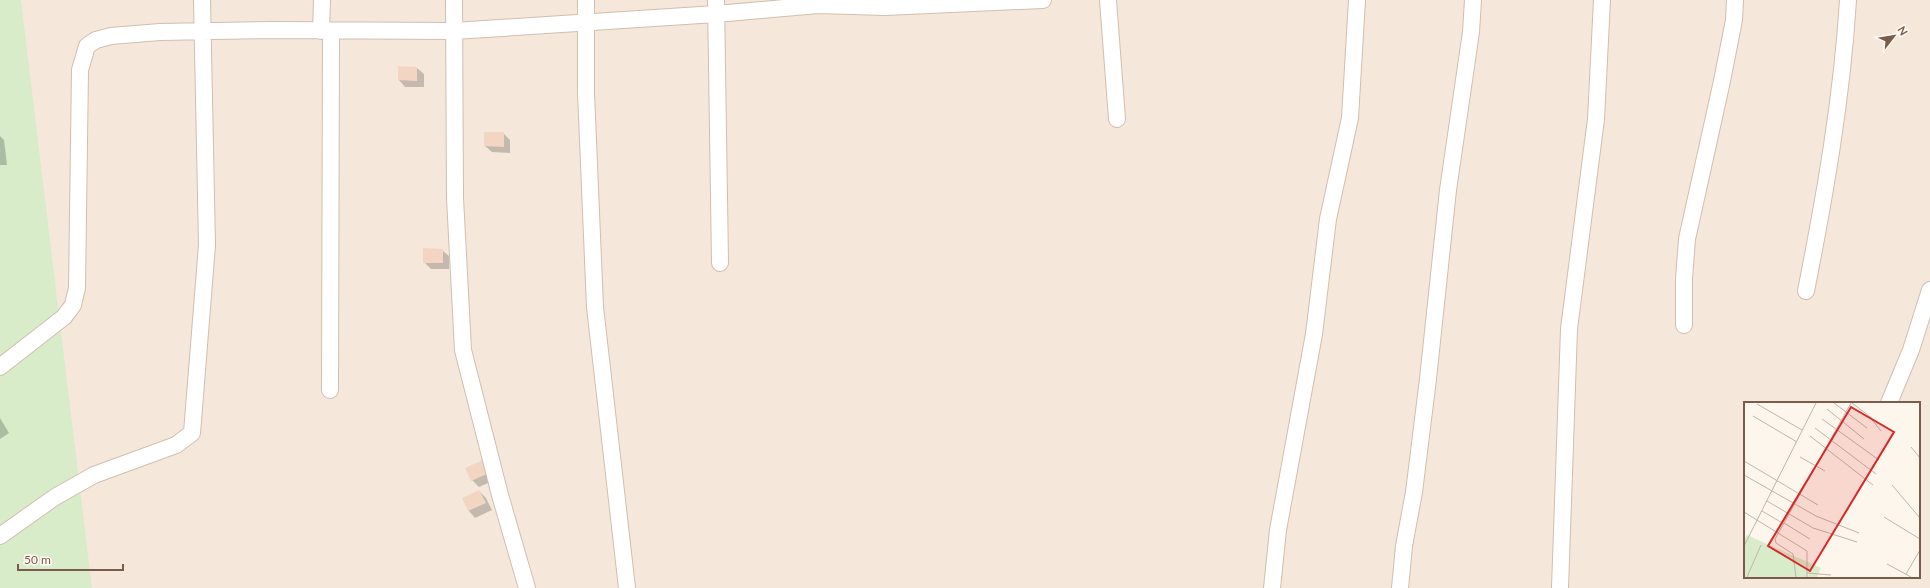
<svg xmlns="http://www.w3.org/2000/svg" width="1930" height="588" viewBox="0 0 1930 588" font-family="Lato,sans-serif">
<rect width="100%" height="100%" fill="#fdf6ec"/>
<!-- residential -->
<path fill="#f5e8da" fill-rule="evenodd" d="M0,0h1930v588h-1930zM1745,403h174v174h-174z"/>
<!-- green -->
<path fill="#d8ecc9" d="M0,0h21l71,588h-92z"/>
<!-- shadow -->
<path fill="#0003" d="M417,68l7,6v13h-19l-6,-7z
M503,133l7,7v13l-18,-1 -7,-6z
M0,136l4,4 3,25h-7z
M442,250l7,6v13h-18l-7,-7z
M0,418l9,15 -9,6z
M483,461l12,19 -16,7 -7,-7z
M479,491l7,7 6,12 -17,8 -6,-7 -6,-12z"/>
<!-- building -->
<path fill="#f3d5c3" d="M398,66l19,1v14l-19,-1z
M484,132h20v15l-20,-1z
M423,248l20,1v14h-20z
M483,460l6,13 -18,8 -6,-13z
M479,490l7,13 -18,8 -6,-13z"/>
<g fill="none" stroke-linecap="round" stroke-linejoin="round">
<!-- minor casing -->
<g stroke="#d1beb0" stroke-width="18">
<path id="minor" d="M454,0l1,198 8,152 37,145 27,93
M586,0v93l9,214 32,281
M716,0l4,263
M1108,0l9,119
M321,31l1,-31
M1806,291c19,-96 36,-193 42,-291
M1684,325v-46l3,-40 35,-158 12,-61 1,-20
M0,367l64,-50 9,-12 4,-17 3,-218 7,-24 9,-6 15,-4 49,-4 113,-2 181,1 262,-17 102,-9 67,2 158,-7
M330,390l1,-359
M1889,403l22,-53 19,-60
M0,536l55,-39 39,-22 82,-30 16,-12 15,-188 -5,-245
M1272,588l6,-58 36,-196 14,-115 22,-101 7,-118
M1400,588l4,-42 10,-54 14,-113 20,-189 23,-158 2,-32
M1560,588l9,-259 27,-210 6,-119"/>
</g>
<!-- minor -->
<use href="#minor" stroke="#fff" stroke-width="16"/>
</g>
<!-- overview -->
<g transform="translate(1744 402)">
<rect width="176" height="176" fill="#fdf6ec"/>
<path d="M3,133l74,33 -4,9h-73v-37z" fill="#d8ecc9"/>
<path fill="none" stroke="#c5b3a7" stroke-width="1" d="M90,1l33,25M108,1l17,13 12,15M13,2l45,26M83,7l37,30M9,14l44,26M78,17l57,41M71,26l61,46M66,34l63,49M167,45l9,11M56,55l25,14M0,59l74,44M0,73l72,41 43,17M148,83l28,33M23,99l46,27 44,14M18,109l22,13M0,110l63,39v26M140,115l36,22M40,121l26,16M0,144l72,-143M143,162l24,13M63,171l24,2M162,172l14,-24M3,175l14,-32M52,175l-3,-23 -17,-11 -1,-4 76,-136"/>
<path fill="#d62828" fill-opacity="0.15" stroke="#d62828" stroke-width="2" d="M107,5l43,25 -84,139 -42,-25z"/>
<rect width="176" height="176" fill="none" stroke="#7a5c4d" stroke-width="2"/>
</g>
<!-- north arrow -->
<g transform="translate(1894 36) rotate(59)" stroke="#fffaf3" stroke-width="3" paint-order="stroke">
<path d="M0-3L7 15L0 10L-7 15Z" fill="#7a5c4d"/>
<text y="-6" font-size="11" font-weight="bold" text-anchor="middle" fill="#7a5c4d">N</text>
</g>
<!-- scale -->
<path d="M18 564v6h105v-6" fill="none" stroke="#7a5c4d" stroke-width="2"/>
<text x="24" y="564" font-size="12" fill="#7a5c4d" stroke="#fffaf3" stroke-width="3" paint-order="stroke">50 m</text>
</svg>
